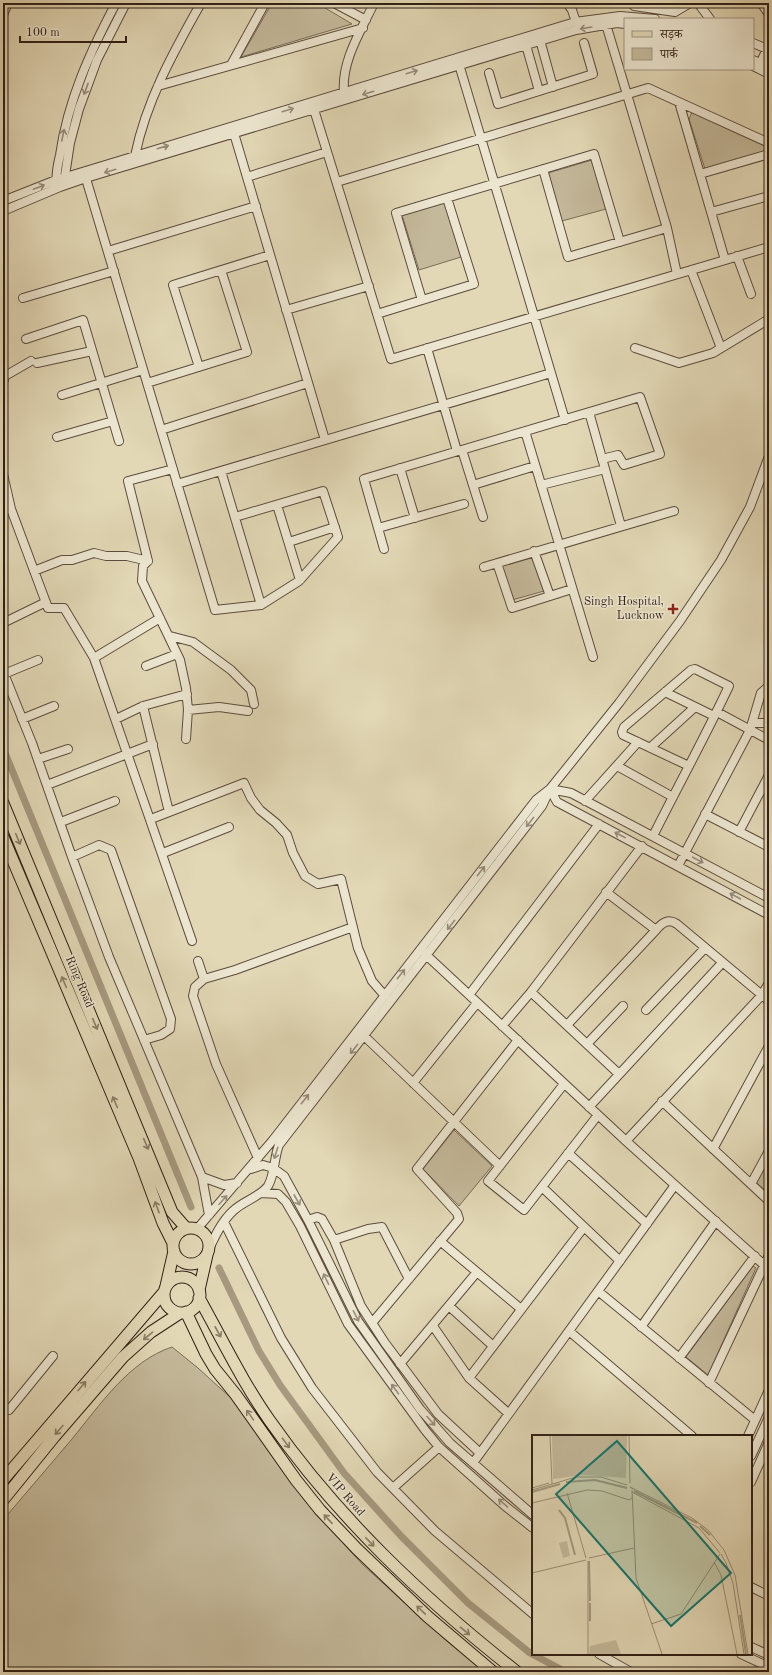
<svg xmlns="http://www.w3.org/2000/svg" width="772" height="1675" viewBox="0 0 772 1675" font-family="'Old Standard TT','Noto Serif Devanagari',serif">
<rect width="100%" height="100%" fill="#e2d8b6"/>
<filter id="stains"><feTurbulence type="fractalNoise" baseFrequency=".005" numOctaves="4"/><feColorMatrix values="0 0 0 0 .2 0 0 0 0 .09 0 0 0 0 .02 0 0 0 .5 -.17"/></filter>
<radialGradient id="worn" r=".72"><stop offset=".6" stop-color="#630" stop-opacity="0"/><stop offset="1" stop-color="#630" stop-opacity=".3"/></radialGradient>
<!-- green -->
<path fill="#c4b99b" stroke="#7a6c58" d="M272,3h45l35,21 -111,33z
M692,112l74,33 2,6 -63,18 -16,-50z
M592,160l14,49 -44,12 -14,-48z
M445,202l16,55 -42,13 -17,-55z
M534,557l10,34 -32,9 -10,-34z
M454,1130l38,36 -33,40 -36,-37z
M769,1159v35l-13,-12z
M753,1266l3,2 -48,107 -22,-18z
M172,1347l26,21 33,30 86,116 45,50 87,79 37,29h-483v-152c23,-27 46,-54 69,-81 28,-34 57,-78 100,-92z"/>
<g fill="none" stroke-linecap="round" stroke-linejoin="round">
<!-- canal -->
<path stroke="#a6997f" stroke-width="7" d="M3,748l188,459
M219,1268l40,83 21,34 64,88 57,63 67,67 62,50 36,19"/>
<!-- minor casing -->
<g stroke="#5d4d3d" stroke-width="10">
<path id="minor" d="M334,3l32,17
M567,3l5,7 4,12
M632,3l2,3 41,6 15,-9
M698,3l12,16
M761,3l8,11
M3,15l5,-12
M605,21l62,207 10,46
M540,40l13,47
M753,43l14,6
M526,45l13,46
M753,60l16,7
M458,61l107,359
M231,65l34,-62
M753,66l16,8
M758,68l11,-23
M489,73l9,31 95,-30 -9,-31
M158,86l205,-58
M344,93c-3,-32 17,-62 30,-90
M679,102l46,158
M312,103l79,256 378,-112
M233,130l92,310
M135,156c11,-55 39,-105 66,-153
M543,169l25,88 99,-29
M84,172l131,438 46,-5 38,-24 39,-44 -15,-46 -88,26
M700,174l69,-20
M247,177l80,-25
M64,182l6,-39 9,-34 18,-49 29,-57
M337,182l311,-94 121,55
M57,185c-2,-10 1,-21 3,-30 8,-55 30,-103 56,-152
M3,201l53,-21 79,-24 440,-134 45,-6 35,3
M3,211l57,-24 26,-9 490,-148 41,-7 8,1
M711,212l58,-16
M108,251l148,-45
M737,256l14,38
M691,270l30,78
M23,298l91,-27
M422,300l-26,-87 198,-59 26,88
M286,310l83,-24
M377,314l97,-30 -27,-86
M26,339l57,-19 36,121
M427,348l30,103
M635,348l44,15 34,-10 56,-34
M37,363l55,-12
M199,367l-26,-82 97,-30
M3,383l2,-7 26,-15
M147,383l100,-31 -26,-82
M62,395l81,-25
M589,412l32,114
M161,430l147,-47
M525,431l68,226
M57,437l56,-16
M462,450l21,67
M400,468l15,50
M221,471l40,134
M3,474l8,35 37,99h16l30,50 98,283
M177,484l374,-111
M473,485l62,-19
M541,485l64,-16
M277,505l23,75
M378,528l86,-24
M289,542l46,-15
M384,549l-20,-70 276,-82 20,57 -36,11 -6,-10 -16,4
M148,561l-5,5 -1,15 38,79 6,28 2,22 -2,29
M148,561l-20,-80 45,-12
M497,563l15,45 38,-12 -16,-45
M484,567l190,-56
M34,571l28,-11h10l22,-7 12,3h21l21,5
M550,596l22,-7
M3,623l43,-21
M170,636l23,6 38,28 20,20 3,14
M94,658l66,-40
M146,666l31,-12
M3,671l29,72 40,114 37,100 93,220 7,38
M4,674l34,-14
M665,692l49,24
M143,706l26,106
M188,710l31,-3 29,4
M717,712l52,28
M22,719l32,-13
M116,719l27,-13 44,-12
M752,723h17
M651,747l44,-40
M38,759l30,-10
M617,766l56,31
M47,785l106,-41
M550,789l7,13 212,113
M550,789l21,4 198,105
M585,801l53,-59
M705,814l64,33
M151,819l93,-36 7,15 9,12 16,13 11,12 6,18 12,23 13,8 23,-5 17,69 14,33 13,15
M61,822l54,-21
M739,832l30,-57
M653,836c25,-50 52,-99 76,-150l-34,-17 -4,1 -67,57 -2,5 1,3 66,31
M163,853l66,-26
M72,857l27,-12 12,5 60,169 -1,10 -9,6 -17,5
M678,866l72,-136 11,-37 8,-7
M606,892l50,38
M423,952l203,189 138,124
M198,961l6,18
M531,992l88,82
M469,995l130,-171
M646,1010l59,-62
M567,1025l89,-95c6,-7 12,-12 21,-6l92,77
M502,1026l29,-34 111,-146
M360,1032l140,134
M587,1044l36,-38
M413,1083l64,-80
M564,1084l-76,97 36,29 74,-95
M662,1101l107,100
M589,1107l133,-144
M626,1141l135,-145 8,-13
M713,1149l56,-103
M568,1153l79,71
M258,1158l-42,-94 -23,-68 2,-9 9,-8 31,-9 118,-43
M251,1169l12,-4 10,3 11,8 24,44 50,101 62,88 30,34 83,72
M202,1177l22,8 13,-2
M751,1184l18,-33
M542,1187l78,74
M261,1193l17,1 8,8 14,24 48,98 77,106 14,17 66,59 28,22
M308,1220l9,-3 5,2 12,21 27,66 24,37 53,71 42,39
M224,1222l57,116 31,50 65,84 58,59 98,83
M197,1229l76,-89 263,-340 14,-11 69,-86 61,-82 41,-61 29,-53 19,-51
M334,1240l34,-11 14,-2 27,52
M440,1241l81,68
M209,1249c6,-13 13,-28 24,-38 10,-10 27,-14 35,-25 7,-12 6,-29 11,-41l263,-339 7,-15
M598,1291l157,129
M449,1306l44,40
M372,1323l87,-104 -2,-6 -40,-44 101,-129
M433,1326l36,52 39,35
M641,1327l75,-106
M569,1331l123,105
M679,1358l76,-102
M400,1364l77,-92
M469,1378l115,-151
M709,1383l60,-128
M3,1405l6,5 44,-54
M748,1436l21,-46
M751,1456l18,-39
M473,1463l202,-278
M751,1482l18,-40
M393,1488l46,-41
M751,1587l18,9
M751,1647l18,8
M599,1654l32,18
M741,1654l28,13"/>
</g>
<!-- major casing -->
<g stroke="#311f15" stroke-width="13">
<path id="major" d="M3,803l169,409 14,16
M3,837l136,321 24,65 10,20
M173 1246a18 18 0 1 1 36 0a18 18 0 1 1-36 0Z
M164 1295a18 18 0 1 1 36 0a18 18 0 1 1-36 0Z
M166,1286l8,-35
M199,1290l8,-35
M199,1298c23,41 44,85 71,123 68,97 154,178 247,251
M186,1312l20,42 9,15 21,26 60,85 24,30 37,39 70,67 66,56
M3,1480l161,-188
M3,1500l51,-63 69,-80 28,-25 29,-19"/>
</g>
<!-- minor -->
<use href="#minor" stroke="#ece6d0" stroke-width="8"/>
<!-- major -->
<use href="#major" stroke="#e2d8b6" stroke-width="11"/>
</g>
<!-- one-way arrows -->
<defs><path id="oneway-shaft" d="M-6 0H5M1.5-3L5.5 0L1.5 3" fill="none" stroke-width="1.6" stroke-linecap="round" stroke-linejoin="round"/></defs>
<g stroke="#988c7c">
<use href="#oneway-shaft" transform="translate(586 28) rotate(171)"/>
<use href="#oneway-shaft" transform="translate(412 72) rotate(-17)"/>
<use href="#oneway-shaft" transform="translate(86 89) rotate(110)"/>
<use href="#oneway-shaft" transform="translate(368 93) rotate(163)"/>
<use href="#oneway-shaft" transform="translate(288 110) rotate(-17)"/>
<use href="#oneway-shaft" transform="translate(63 135) rotate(-78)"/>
<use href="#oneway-shaft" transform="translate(163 147) rotate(-16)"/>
<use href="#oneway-shaft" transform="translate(110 171) rotate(163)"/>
<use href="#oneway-shaft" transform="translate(39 187) rotate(-21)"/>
<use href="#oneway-shaft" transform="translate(530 822) rotate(128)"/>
<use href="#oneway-shaft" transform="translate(620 835) rotate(-153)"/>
<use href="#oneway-shaft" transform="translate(698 860) rotate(28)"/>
<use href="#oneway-shaft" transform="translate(481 871) rotate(-52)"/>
<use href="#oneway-shaft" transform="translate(735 896) rotate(-152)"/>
<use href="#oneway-shaft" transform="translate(451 925) rotate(128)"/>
<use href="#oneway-shaft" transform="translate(401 974) rotate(-52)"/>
<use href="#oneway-shaft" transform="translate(354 1049) rotate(128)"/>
<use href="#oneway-shaft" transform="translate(305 1099) rotate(-52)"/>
<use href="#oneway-shaft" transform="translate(276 1153) rotate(108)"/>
<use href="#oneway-shaft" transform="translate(223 1200) rotate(-48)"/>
<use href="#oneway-shaft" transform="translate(297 1200) rotate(61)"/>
<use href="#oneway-shaft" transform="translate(326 1279) rotate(-116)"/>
<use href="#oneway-shaft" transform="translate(356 1316) rotate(63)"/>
<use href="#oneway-shaft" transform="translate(395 1389) rotate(-126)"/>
<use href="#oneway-shaft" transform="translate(431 1421) rotate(48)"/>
<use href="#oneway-shaft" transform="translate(503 1503) rotate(-139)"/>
</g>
<g stroke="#8a7c66">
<use href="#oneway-shaft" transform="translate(18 839) rotate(67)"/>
<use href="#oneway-shaft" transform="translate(64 982) rotate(-113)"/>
<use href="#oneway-shaft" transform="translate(95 1024) rotate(67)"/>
<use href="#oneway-shaft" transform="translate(115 1102) rotate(-113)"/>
<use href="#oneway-shaft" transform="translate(146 1144) rotate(67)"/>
<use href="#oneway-shaft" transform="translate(157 1207) rotate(-110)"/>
<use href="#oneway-shaft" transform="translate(218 1332) rotate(61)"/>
<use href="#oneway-shaft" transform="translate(148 1336) rotate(140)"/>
<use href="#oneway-shaft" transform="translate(82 1386) rotate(-49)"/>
<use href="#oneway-shaft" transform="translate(250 1415) rotate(-125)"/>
<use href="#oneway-shaft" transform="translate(59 1430) rotate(131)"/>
<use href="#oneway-shaft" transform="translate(286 1443) rotate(53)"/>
<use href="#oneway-shaft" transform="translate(328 1519) rotate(-133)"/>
<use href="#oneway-shaft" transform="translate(370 1542) rotate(46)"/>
<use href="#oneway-shaft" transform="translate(421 1610) rotate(-136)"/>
<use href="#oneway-shaft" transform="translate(465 1631) rotate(39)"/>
</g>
<!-- markers -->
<path fill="#8f2418" stroke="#ece6d0" stroke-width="1.5" d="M671 603h4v4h4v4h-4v4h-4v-4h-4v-4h4z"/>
<g text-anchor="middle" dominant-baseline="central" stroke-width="3" stroke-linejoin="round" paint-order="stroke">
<!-- poi labels -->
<g font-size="12" fill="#311f15" stroke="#ece6d0" text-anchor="end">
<text x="664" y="602">Singh Hospital,<tspan x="664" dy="14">Lucknow</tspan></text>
</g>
<!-- street labels -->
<g font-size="12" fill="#311f15" stroke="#ece6d0">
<text transform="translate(79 982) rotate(67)">Ring Road</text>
<text transform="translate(345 1495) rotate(49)">VIP Road</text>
</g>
</g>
<!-- overview -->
<g transform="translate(532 1435)">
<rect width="220" height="220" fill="#e2d8b6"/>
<path d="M20,1h75l-1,42 -42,-3 -31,4zM35,106l3,15 -7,2 -4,-15zM84,205l5,14h-32l1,-8z" fill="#c4b99b"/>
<path fill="none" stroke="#a6997f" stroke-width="2" d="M34,47l29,-2 32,8M102,56l63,32M0,57l28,-8M27,75l6,8 10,37M168,91l10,9M57,126l1,40M208,180l6,39M58,186v-18"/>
<path fill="none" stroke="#9b8e76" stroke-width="1" d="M18,1l2,48M97,1l1,47M0,53l17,-5M101,54l-3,-2 62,31 16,12 16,20 11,25 13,79M0,55l44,-13h25l26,8M100,55l4,88 26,76M100,57l67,36 21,25M35,58l19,65M0,68l55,-13 15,1 27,9 3,-2M189,119l5,9 7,20 11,71M57,123l45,-10M182,127l7,13 16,79M0,138l54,-13M119,189l30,-10 39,-60M56,219v-93"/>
<path fill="#0f766e" fill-opacity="0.15" stroke="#0f766e" stroke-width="2" d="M85,6l114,132 -60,53 -115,-132z"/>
<rect width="220" height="220" fill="none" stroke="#311f15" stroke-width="2"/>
</g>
<!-- margin -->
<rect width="772" height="1675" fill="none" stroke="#e2d8b6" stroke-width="16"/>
<rect x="4" y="4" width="764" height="1667" fill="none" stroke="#311f15" stroke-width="2"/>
<rect x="8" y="8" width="756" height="1659" fill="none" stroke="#311f15"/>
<!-- legend -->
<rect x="624" y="18" width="130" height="52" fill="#ece6d0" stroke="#a19685"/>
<rect x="632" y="31" width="20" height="6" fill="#e2d8b6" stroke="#a19685"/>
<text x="660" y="38" font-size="12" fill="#311f15">सड़क</text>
<rect x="632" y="48" width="20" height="12" fill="#c4b99b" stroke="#a19685"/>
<text x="660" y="58" font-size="12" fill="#311f15">पार्क</text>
<!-- scale -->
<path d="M20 36v6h106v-6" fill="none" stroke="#311f15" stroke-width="2"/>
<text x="26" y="36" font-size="12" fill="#311f15" stroke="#ece6d0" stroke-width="3" paint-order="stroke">100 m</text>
<rect width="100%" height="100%" filter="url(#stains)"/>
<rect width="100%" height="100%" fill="url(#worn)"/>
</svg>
